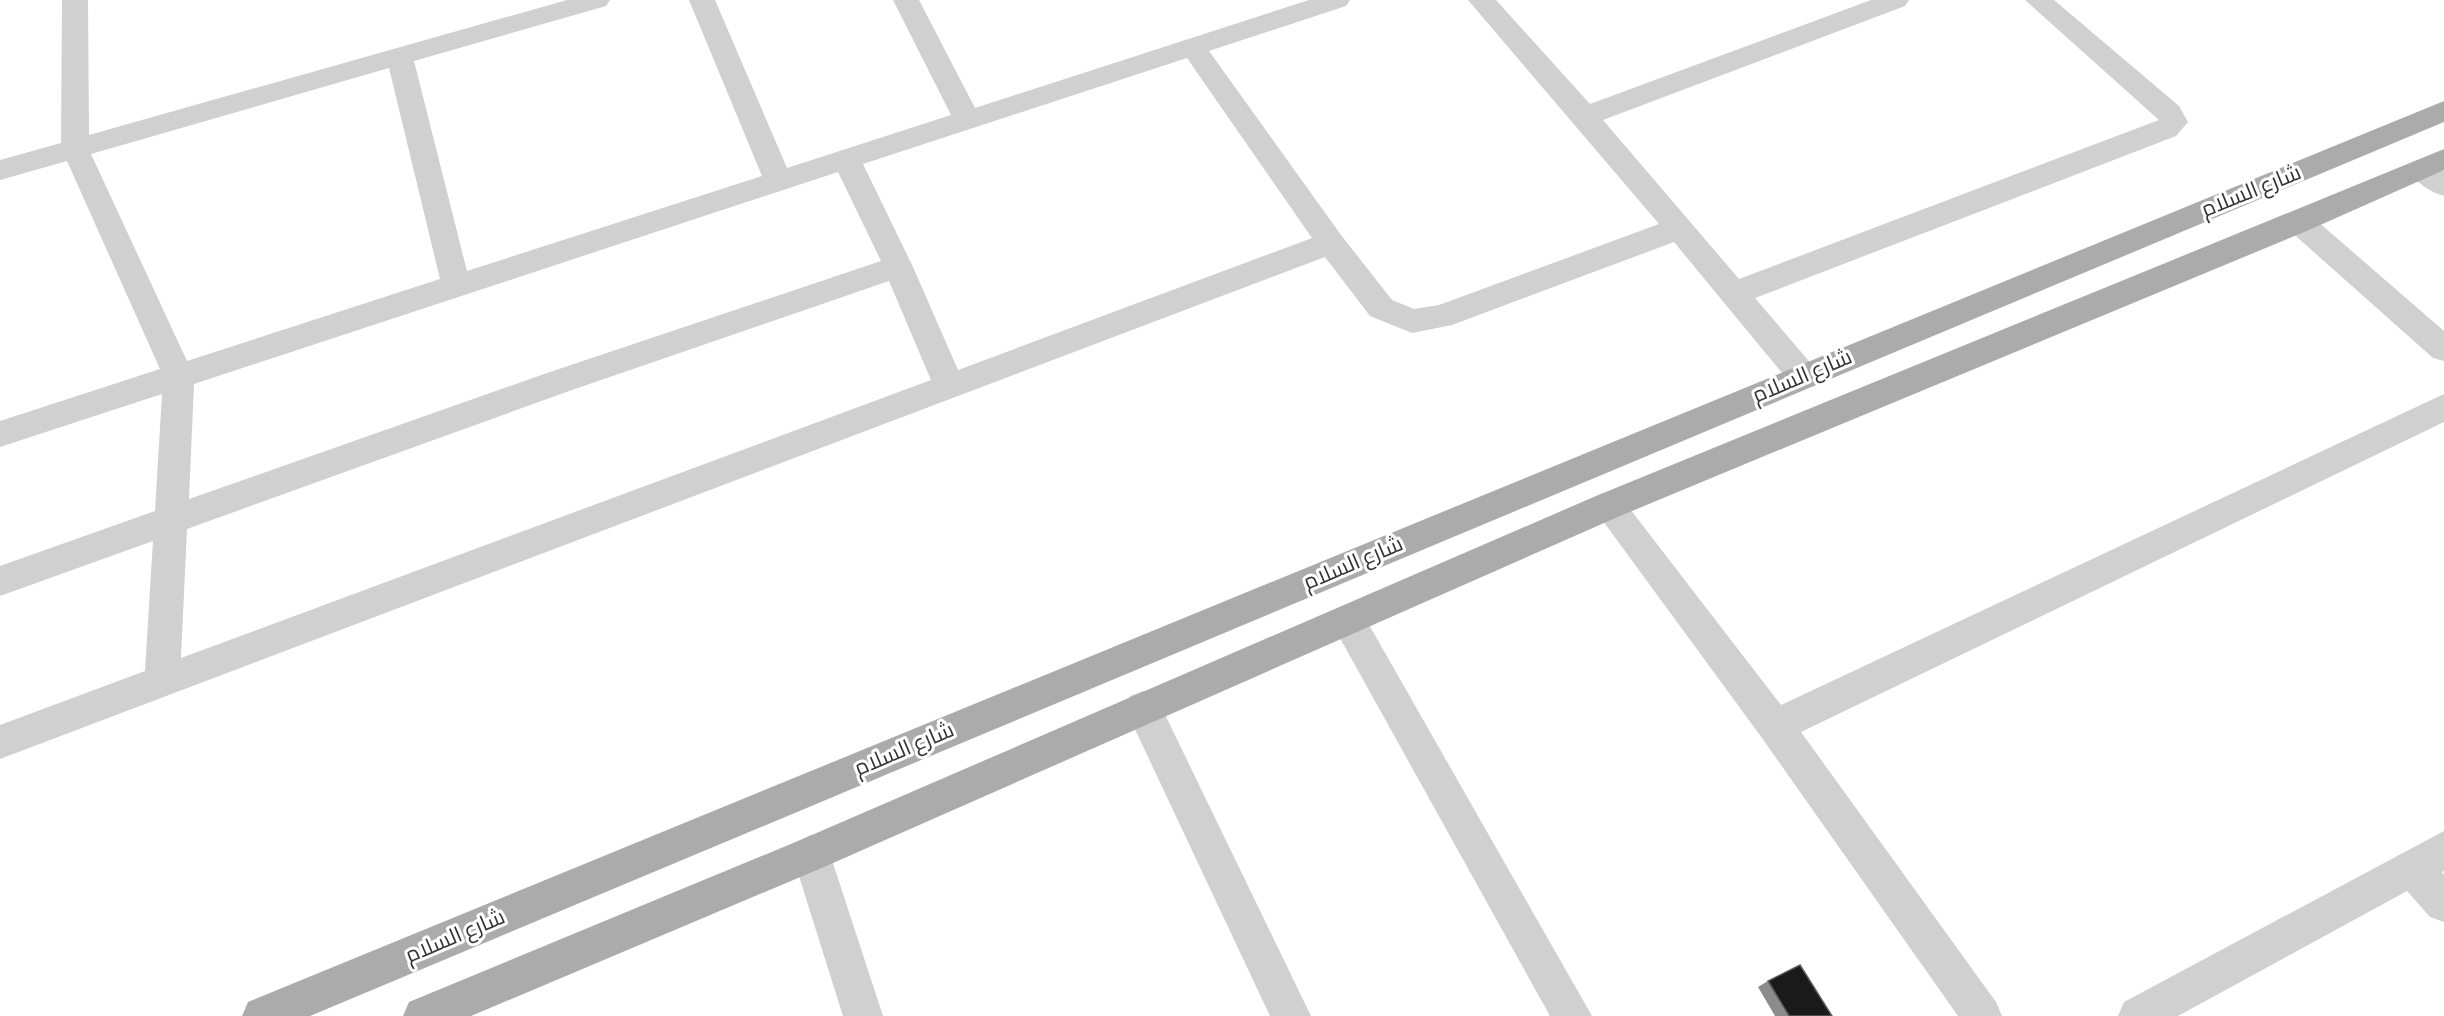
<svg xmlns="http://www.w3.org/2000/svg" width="2444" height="1016" viewBox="0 0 2444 1016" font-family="'Alegreya Sans',Cairo,sans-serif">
<rect width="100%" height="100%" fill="#fff"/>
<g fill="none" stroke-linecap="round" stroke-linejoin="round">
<!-- minor -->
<path fill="#d0d0d0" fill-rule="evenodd" d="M62,0h26l1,135 478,-135h43l-4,6 -192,55 53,210 295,-95 -73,-176h26l72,168 164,-53 -58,-115h26l56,108 334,-108h41l-4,6 -137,45 132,184 51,65 22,9 25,-4 220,-81 -191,-224h28l94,104 281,-104h38l-4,6 -302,114 136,159 420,-159 -134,-120h29l125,106 9,16 -12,14 -421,162 59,69 5,9 -5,9 -11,4 -11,-4 -118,-143 -222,83 -40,8 -42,-17 -45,-59 -1325,502v-34l145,-54 8,-130 -153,55v-30l155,-55 7,-117 -162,53v-26l160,-52 -93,-208 -67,19v-20l61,-17zM1187,58l125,180 -354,132 -45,-103 -50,-103zM389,68l51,211 -253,82 -96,-207zM838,172l43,89 -331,111 -361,127 5,-115zM889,281l42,99 -750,278 6,-129 385,-139z
M2422,159l10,3 12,9v25c-14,-4 -29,-14 -36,-27l4,-7z
M2299,211l10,3 135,117v30l-11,-3 -144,-128 -4,-8 4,-8z
M2444,394v28l-643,310 195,270 6,14h-44l-196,-278 -170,-232 4,-10 12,-4 12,4 161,209z
M1348,604l12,5 232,407h-42l-214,-385 -5,-11 5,-11z
M1143,691l13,5 155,320h-41l-145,-308 5,-12z
M2444,831v40l-2,1 2,3v47l-14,-5 -23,-26 -229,125h-60l6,-14z
M811,835l13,6 6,13 53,162h-40l-51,-162 6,-13z"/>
<!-- major -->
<path fill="#ababab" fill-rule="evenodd" d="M2444,101v21l-2134,894h-68l6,-14z
M2444,149v21l-135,60 -689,286 -796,351 -353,149h-68l6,-14 389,-161 798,-345z"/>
</g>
<!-- wall -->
<path fill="#8c8c8c" d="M1768,981l64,35h-57l-17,-29z"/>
<!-- building -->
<path fill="#1a1a1a" stroke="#5f5f5f" stroke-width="1.5" d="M1800,965l32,51h-43l-21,-35z"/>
<g text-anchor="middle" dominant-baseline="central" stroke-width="6" stroke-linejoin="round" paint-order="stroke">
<!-- street labels -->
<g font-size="22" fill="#333" stroke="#fff">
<text transform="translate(2251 191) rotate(-22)">شارع السلام</text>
<text transform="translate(1802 376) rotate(-23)">شارع السلام</text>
<text transform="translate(1353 563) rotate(-23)">شارع السلام</text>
<text transform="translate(904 749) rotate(-23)">شارع السلام</text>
<text transform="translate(455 936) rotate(-23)">شارع السلام</text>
</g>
</g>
</svg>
